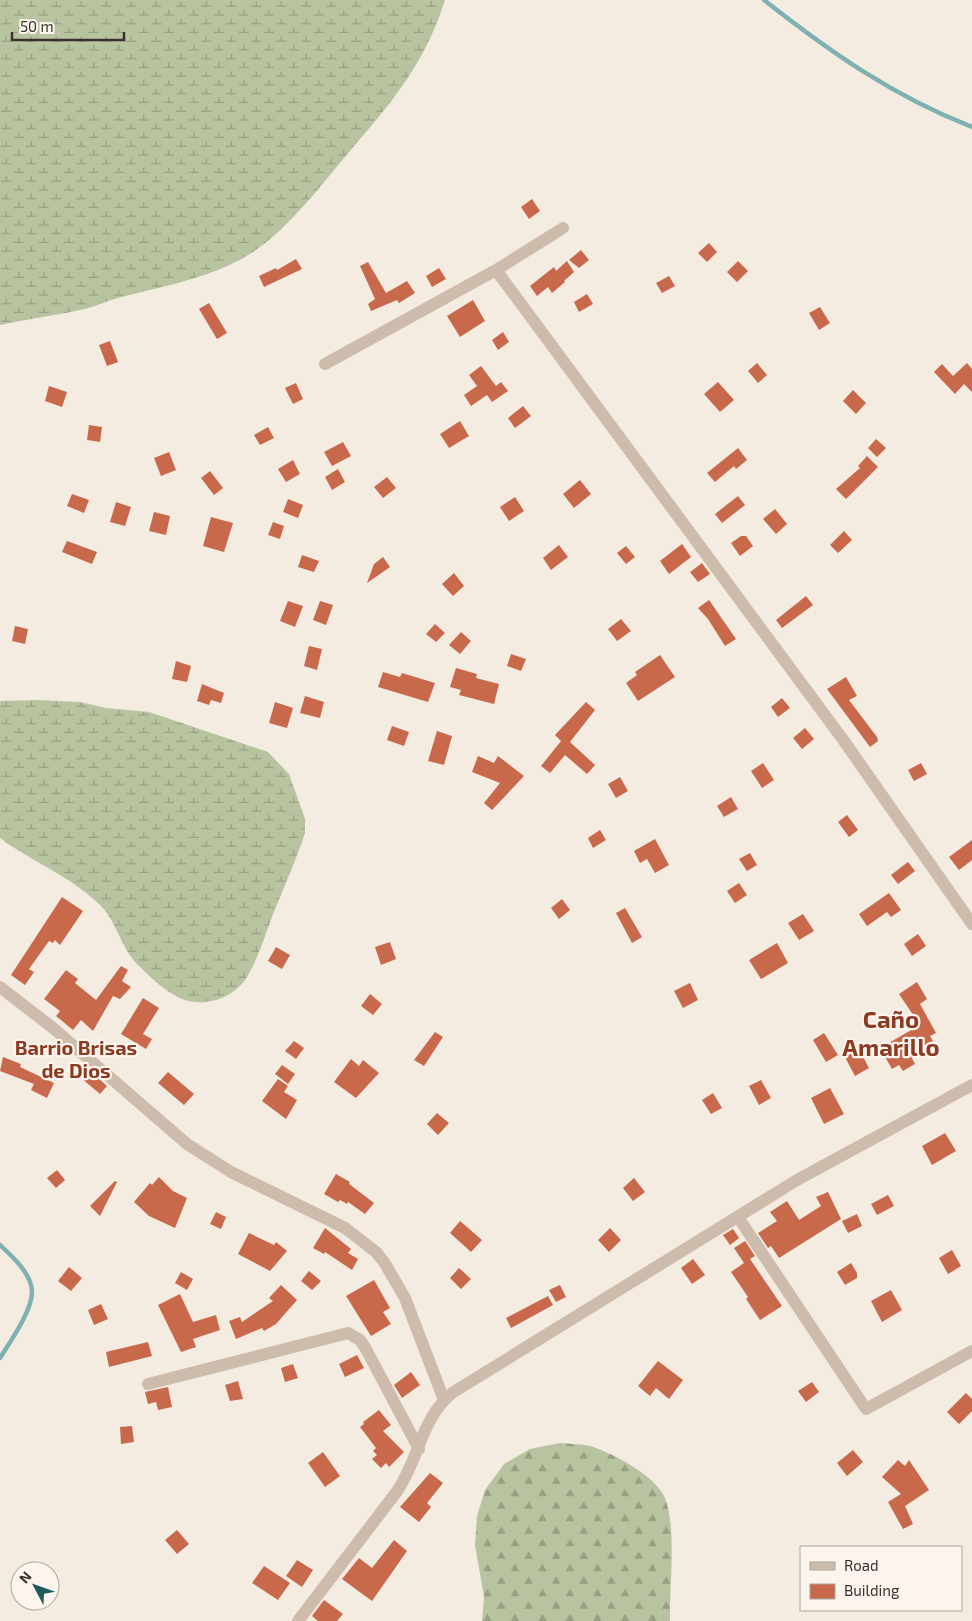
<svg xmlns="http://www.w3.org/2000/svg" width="972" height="1621" viewBox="0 0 972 1621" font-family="'Exo 2',sans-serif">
<defs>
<pattern id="forest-firs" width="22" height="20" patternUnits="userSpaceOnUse" patternTransform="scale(1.25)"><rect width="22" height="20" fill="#b8c4a0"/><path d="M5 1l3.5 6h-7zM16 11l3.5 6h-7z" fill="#97a083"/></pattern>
<pattern id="wetland-marsh" width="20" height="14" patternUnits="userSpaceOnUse" patternTransform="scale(1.25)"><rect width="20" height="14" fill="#b8c4a0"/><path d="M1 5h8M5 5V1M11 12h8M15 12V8" fill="none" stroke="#97a083"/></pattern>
</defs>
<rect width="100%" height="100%" fill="#f4ebe1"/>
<!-- forest -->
<path fill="url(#forest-firs)" d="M560,1443c10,1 21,1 30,3 23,7 66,30 75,52 12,31 4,88 5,123h-188l2,-24 -9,-52 2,-29 8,-26 19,-26 26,-15z"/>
<!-- wetland -->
<path fill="url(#wetland-marsh)" d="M0,0h445c-19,60 -50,99 -91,146 -27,32 -54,68 -86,95 -44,36 -98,43 -150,57 -11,3 -22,8 -33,11 -28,6 -57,10 -85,16z
M38,700l42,2 26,6 43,4 119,40 21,22 16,45v14c-8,25 -19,49 -29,74 -10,24 -16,48 -29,70 -13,21 -43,32 -67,21 -15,-7 -29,-20 -41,-32 -19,-18 -22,-46 -41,-63 -30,-28 -66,-41 -98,-65v-137z"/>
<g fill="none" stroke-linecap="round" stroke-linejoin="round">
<!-- stream -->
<path stroke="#7fb0b2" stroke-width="4.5" d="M764,0c66,52 129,96 208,127
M0,1245c12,11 32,29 32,47 0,19 -22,50 -32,66"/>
</g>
<!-- building -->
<path fill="#c8694b" d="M532,199l8,12 -11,8 -8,-12z
M709,243l8,9 -10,10 -9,-9z
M581,250l8,10 -10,8 -10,-8z
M296,259l6,10 -38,18 -5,-11 17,-8 1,2z
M567,261l7,11 -10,9 1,1 -13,11 -4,-6 -11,9 -7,-10 24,-19 2,4z
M738,261l10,10 -11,11 -10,-10z
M368,262l18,31 21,-12 8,12 -16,10 -2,-3 -26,11 -3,-7 7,-5 -15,-33z
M439,268l7,11 -14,8 -6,-11z
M669,276l6,10 -13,7 -6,-10z
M587,294l6,10 -14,8 -5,-10z
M473,300l12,21 -25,16 -13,-21z
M209,303l18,30 -10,6 -18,-30z
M820,307l10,16 -11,7 -10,-17z
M503,332l6,10 -11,8 -6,-10z
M110,341l8,21 -11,4 -8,-21z
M757,363l10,12 -9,8 -10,-12z
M967,363l5,6v23l-8,-8 -9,10 -21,-22 8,-8 11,12z
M481,366l15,20 5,-4 7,9 -16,11 -5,-7 -16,11 -7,-11 13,-9 -8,-11z
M718,382l16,18 -14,12 -16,-18z
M296,383l7,16 -10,5 -8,-16z
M49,386l18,6 -5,15 -17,-6z
M853,390l13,13 -10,11 -13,-13z
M523,406l8,10 -16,12 -7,-10z
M460,421l9,15 -20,12 -9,-14z
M89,425l13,2 -2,15 -13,-2z
M268,427l6,11 -14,7 -6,-10z
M876,439l10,9 -9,9 -9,-9z
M343,442l8,14 -19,10 -8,-14z
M738,448l9,12 -11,9 -2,-3 -19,16 -8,-9z
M169,452l7,18 -15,6 -7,-18z
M867,456l11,11 -32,32 -10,-10 24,-21 -2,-2z
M293,460l7,14 -14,8 -8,-13z
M338,469l7,13 -13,8 -7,-13z
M210,471l13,17 -9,7 -13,-17z
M387,477l9,11 -13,10 -9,-11z
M580,480l11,14 -17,14 -11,-14z
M72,494l17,6 -5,13 -17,-7z
M738,496l7,9 -23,18 -7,-9z
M515,497l9,14 -15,10 -9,-14z
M288,499l15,6 -5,13 -15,-6z
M116,502l15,5 -6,19 -15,-4z
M775,509l12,15 -11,10 -13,-15z
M154,512l16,4 -4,19 -17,-4z
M211,517l22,6 -9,29 -21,-6z
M273,522l11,4 -4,13 -12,-4z
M844,531l8,9 -14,13 -8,-8z
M741,536h5l7,10 -13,10 -9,-13z
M67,541l30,11 -5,12 -30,-12z
M682,544l9,13 -22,17 -9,-13z
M559,545l9,12 -17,13 -8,-12z
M626,546l9,11 -9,7 -9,-11z
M302,555l17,6 -5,11 -16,-5z
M383,557l7,10 -23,16 7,-19z
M702,563l8,11 -12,8 -8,-10z
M454,573l10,13 -11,10 -11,-12z
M806,596l7,9 -31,23 -6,-8z
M709,600l27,39 -11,7 -17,-27 -10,-11z
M288,601l15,5 -8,21 -15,-6z
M320,601l13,4 -7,20 -13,-5z
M621,619l10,12 -14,10 -9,-12z
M435,624l10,9 -9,9 -10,-8z
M15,626l13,3 -3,15 -13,-3z
M461,632l10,9 -11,13 -11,-9z
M309,646l13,3 -5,21 -13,-4z
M511,654l15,5 -5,12 -14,-5z
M660,655l15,22 -37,24 -12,-18 11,-8 -2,-3z
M176,661l15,5 -4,16 -15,-3z
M456,668l21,6 -1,4 23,6 -5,20 -35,-9 2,-5 -11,-3z
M383,672l17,5 2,-4 33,10 -7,19 -50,-15z
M846,677l11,19 -8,4 28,37 1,4 -8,6 -43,-58z
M202,684l22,9 -3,10 -10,-3 -2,5 -12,-4z
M305,696l19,6 -4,16 -20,-5z
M782,698l8,10 -12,9 -7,-10z
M275,702l18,6 -6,20 -18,-5z
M586,702l9,8 -25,32 25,23 -8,9 -22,-19 -15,18 -9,-7 20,-25 -6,-6z
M392,726l17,6 -5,14 -17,-6z
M805,728l9,11 -12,10 -9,-11z
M437,731l15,5 -8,29 -16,-4z
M478,756l16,7 4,-7 26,20 -32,34 -8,-7 16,-20 -28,-11z
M763,763l11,17 -12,8 -11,-17z
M921,763l6,11 -13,7 -6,-11z
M620,777l8,14 -12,7 -8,-14z
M731,797l7,12 -14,8 -7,-11z
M847,815l11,15 -9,7 -11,-15z
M600,830l6,10 -13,8 -5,-10z
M655,839l14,26 -14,8 -8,-14 -7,4 -6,-12z
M972,840v20l-13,10 -10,-13z
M750,853l7,12 -10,6 -8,-12z
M908,862l7,9 -17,13 -7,-9z
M739,883l8,12 -12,8 -8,-12z
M889,893l12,17 -10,7 -4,-5 -20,14 -8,-12z
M62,897l21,14 -23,34 -5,-5 -2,3 -4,-2 -20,28 5,3 -9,13 -14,-10z
M562,899l8,11 -11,9 -8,-11z
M625,908l17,29 -10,6 -16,-30z
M803,914l11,17 -15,9 -11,-17z
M918,934l8,12 -14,10 -8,-12z
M390,942l6,17 -15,6 -6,-18z
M777,943l11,20 -27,16 -12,-19z
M276,947l14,8 -8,14 -14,-8z
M121,966l7,4 -6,11 9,6 -11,12 -7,-3 -20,35 -12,-11 -8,10 -17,-14 4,-5 -16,-12 22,-29 12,9 -3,4 21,17z
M917,982l10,17 -7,5 16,29 -6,3 3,5 -23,13 5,10 -12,7 -4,-6 -7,4 -8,-14 7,-4 -4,-7 33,-19 -21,-31z
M690,983l8,17 -15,8 -9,-17z
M370,994l12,10 -9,11 -12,-9z
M143,998l16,10 -16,26 9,5 -6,10 -25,-15z
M435,1032l8,5 -19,29 -10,-6z
M824,1033l14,22 -12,7 -13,-22z
M294,1041l10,7 -8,11 -11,-8z
M859,1049l10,19 -14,8 -10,-19z
M3,1057l18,7 -1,3 34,16 -7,15 -16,-8 3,-6 -34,-13z
M351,1059l8,7 4,-6 16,13 -23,25 -22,-16z
M282,1065l13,9 -7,10 -13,-10z
M88,1069l19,17 -7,8 -19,-16z
M168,1072l26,22 -10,11 -26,-22z
M278,1079l10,7 -4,6 13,8 -11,19 -24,-18z
M761,1080l10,18 -12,7 -10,-19z
M830,1088l14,26 -20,10 -13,-26z
M713,1093l9,15 -11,6 -9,-14z
M437,1113l12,10 -11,12 -11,-11z
M945,1133l11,18 -24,14 -10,-19z
M57,1170l8,10 -9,8 -9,-10z
M336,1174l14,8 -1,2 25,19 -9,11 -17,-12 -1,2 -7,-4 -2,2 -14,-8z
M159,1177l14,14 14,7 -12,30 -26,-12 -15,-14 16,-19 2,2z
M634,1178l11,14 -12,9 -10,-13z
M115,1181l2,1 -17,34 -10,-10z
M828,1192l13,27 -62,39 -8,-12 -3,2 -10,-15 19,-12 -7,-9 17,-11 12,19 22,-14 -5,-9z
M888,1195l6,11 -17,9 -6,-11z
M216,1212l10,5 -5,12 -11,-5z
M857,1214l5,12 -14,7 -6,-12z
M460,1221l22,19 -11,12 -21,-19z
M325,1228l26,21 -3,4 10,6 -6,11 -27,-18 -1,2 -11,-6z
M610,1228l11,12 -12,12 -11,-12z
M733,1229l6,9 -9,7 -7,-10z
M249,1233l25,12 2,-3 11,9 -17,20 -32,-17z
M745,1241l10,15 -5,3 32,47 -22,14 -14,-21 2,-2 -17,-25 13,-9 -10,-15z
M952,1250l9,16 -13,8 -9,-16z
M693,1259l12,16 -13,9 -11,-16z
M851,1263l6,10v5l-12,7 -8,-13z
M69,1267l13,11 -11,13 -13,-10z
M459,1268l12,11 -10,10 -11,-11z
M309,1271l12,10 -9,9 -11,-9z
M181,1272l12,7 -6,11 -12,-7z
M374,1280l16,28 -7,4 8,12 -20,12 -25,-40z
M281,1285l16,15 -21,24 -12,7 -2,-3 -26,11 -7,-18 11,-4 2,5 31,-21 -4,-3z
M560,1285l6,12 -10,5 -7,-12z
M891,1290l11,20 -20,12 -11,-21z
M180,1294l13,28 23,-7 4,15 -27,9 3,8 -15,5 -23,-47z
M548,1296l5,9 -42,23 -5,-10z
M101,1304l7,15 -14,6 -6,-15z
M148,1342l4,14 -43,11 -3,-15z
M357,1355l7,13 -19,9 -6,-13z
M658,1361l25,19 -14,19 -13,-11 -6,8 -12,-10z
M293,1364l5,14 -13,4 -4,-14z
M411,1372l9,13 -18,13 -8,-13z
M238,1381l5,18 -13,2 -5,-16z
M812,1382l7,10 -13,10 -8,-11z
M168,1387l4,20 -14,3 -2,-8 -8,2 -3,-12z
M966,1393l6,6v12l-13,13 -12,-12z
M379,1410l12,15 -8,6 21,21 -15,15 -3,-4 -5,5 -9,-9 5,-4 -4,-4 3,-3 -16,-21 4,-3 -1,-2z
M132,1426l2,16 -13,2 -1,-17z
M853,1450l10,12 -16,14 -10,-13z
M323,1452l17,24 -15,11 -17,-24z
M898,1460l7,6 4,-6 20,30 -24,16 8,18 -10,5 -15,-27 13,-8 -19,-17z
M430,1473l13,10 -16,20 4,4 -12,15 -19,-15z
M177,1530l12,14 -12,10 -12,-14z
M394,1540l13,11 -35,50 -30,-22 17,-21 13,10z
M297,1560l16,10 -11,17 -16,-11z
M264,1566l26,17 -12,17 -26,-17z
M324,1600l19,14 -6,7h-19l-6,-5z"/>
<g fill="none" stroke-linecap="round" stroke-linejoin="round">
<!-- minor -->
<path stroke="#cdbbac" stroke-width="12" d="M496,270l348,471 128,183
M325,364l171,-94 67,-42
M0,987l53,41 134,116 44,28 114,56 31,24 8,10 21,36 39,102
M738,1217l128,192 106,-58
M148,1384l200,-51 12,7 6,9 53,100
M298,1621l100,-131c22,-34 23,-71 54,-97l345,-213 175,-95"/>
</g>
<g text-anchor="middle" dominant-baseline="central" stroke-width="4.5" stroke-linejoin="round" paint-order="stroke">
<!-- neighbourhood labels -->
<g font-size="20" font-weight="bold" fill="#8c3b22" stroke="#fbf5ee">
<text x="76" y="1047">Barrio Brisas<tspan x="76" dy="23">de Dios</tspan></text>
</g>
<!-- district labels -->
<g font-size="24" font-weight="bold" fill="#8c3b22" stroke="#fbf5ee">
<text x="891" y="1018">Caño<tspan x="891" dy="28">Amarillo</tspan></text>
</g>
</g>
<!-- legend -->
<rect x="800" y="1546" width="162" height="65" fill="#fbf5ee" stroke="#aea6a0"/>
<rect x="810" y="1562" width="25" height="8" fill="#cdbbac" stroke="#aea6a0"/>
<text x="844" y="1571" font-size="15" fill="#3b302b">Road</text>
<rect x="810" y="1584" width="25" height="15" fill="#c8694b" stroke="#aea6a0"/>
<text x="844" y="1596" font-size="15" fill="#3b302b">Building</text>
<!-- north arrow -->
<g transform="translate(35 1586) rotate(311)"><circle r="24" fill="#fbf5ee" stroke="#aea6a0"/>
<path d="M0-4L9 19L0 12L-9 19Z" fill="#1f5a5e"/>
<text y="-8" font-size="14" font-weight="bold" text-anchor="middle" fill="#3b302b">N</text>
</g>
<!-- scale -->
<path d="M12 32v8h112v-8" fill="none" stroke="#3b302b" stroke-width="2.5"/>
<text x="20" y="32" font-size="15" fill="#3b302b" stroke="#fbf5ee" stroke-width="4" paint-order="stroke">50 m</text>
</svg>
